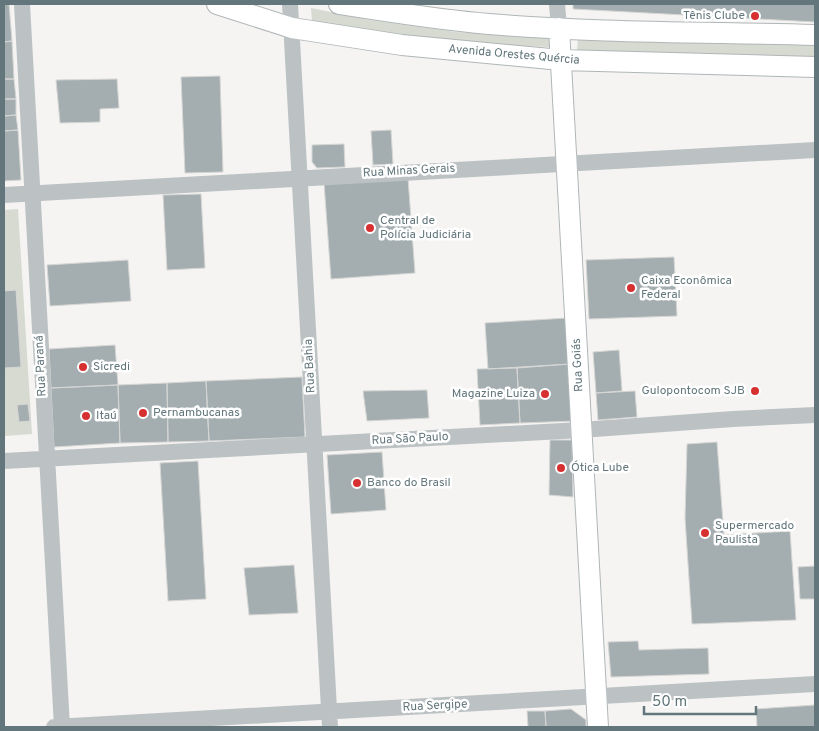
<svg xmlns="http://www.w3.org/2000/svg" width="819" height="731" viewBox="0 0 819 731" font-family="Overpass,sans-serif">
<rect width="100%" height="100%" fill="#f5f4f2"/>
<!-- green -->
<path fill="#d6dad1" d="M311,8l58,12 87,12 94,5v10l-96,-4 -142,-21z
M578,37l237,7v14l-238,-7z
M18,209l14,225 -28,2v-226z"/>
<!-- building -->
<path fill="#a4aeb1" stroke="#d6d6d4" d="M4,4h5l3,37 -8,1z
M573,4h242v18l-242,-13z
M12,41l2,38h-10v-37z
M220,76l3,96 -38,1 -4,-96z
M4,79h10l2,20h-12z
M117,79l2,29 -19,1v13l-40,1 -4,-43z
M4,99h12v16l-12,1z
M16,115l2,15 -14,1v-15z
M18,130l3,50 -17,1v-50z
M391,130l2,34 -20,1 -2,-34z
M344,144l1,23 -28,1 -5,-6v-17z
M408,178l7,95 -84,6 -7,-96z
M201,194l4,74 -38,2 -4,-75z
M674,257l3,59 -88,3 -3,-59z
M128,260l3,41 -81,5 -3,-41z
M16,290l5,77 -17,1v-77z
M567,318l3,46 -82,5 -3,-46z
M115,345l3,40 -67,3 -2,-39z
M619,350l3,41 -26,2 -3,-41z
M570,364l5,57 -55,2 -3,-55z
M517,368l3,55 -40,2 -3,-56z
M302,377l3,60 -96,4 -3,-60z
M206,381l3,60 -41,1 -1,-59z
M167,383l1,59 -48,1 -2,-58z
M118,385l2,58 -66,4 -3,-59z
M427,390l2,28 -62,3 -4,-30z
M635,391l2,26 -39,3 -2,-27z
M28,404l2,17 -11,1 -2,-17z
M550,440h22l1,57 -24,-2z
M717,442l7,93 66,-4 6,89 -104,4 -7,-106 2,-74z
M382,452l4,58 -55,4 -4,-59z
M198,461l8,138 -38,2 -8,-138z
M294,565l4,48 -49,2 -5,-47z
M815,566v33h-15l-2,-32z
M638,641l1,9 69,-2 1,26 -98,3 -3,-35z
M815,705v22h-58l-1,-18z
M571,709l15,11v7h-40l-1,-16z
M527,711h18l1,16h-18z"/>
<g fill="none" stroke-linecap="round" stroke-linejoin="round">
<!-- major casing -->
<g stroke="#b0b6b8" stroke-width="22">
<path id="major" d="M217,4l75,24 110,17 159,15 254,7
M339,4c50,8 100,16 150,20 108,9 218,8 326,11
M559,28l39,699"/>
</g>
<!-- minor -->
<path stroke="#bcc2c3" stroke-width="16" d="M22,4l40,723
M290,4l40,723
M557,4l2,24
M4,195l811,-45
M4,461l577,-31 152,-11 82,-4
M54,727l761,-43"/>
<!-- major -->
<use href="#major" stroke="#fff" stroke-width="20"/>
</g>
<!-- markers -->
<g fill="#d73030" stroke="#fff" stroke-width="2">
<circle cx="755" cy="16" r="5"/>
<circle cx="370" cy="228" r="5"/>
<circle cx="631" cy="288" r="5"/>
<circle cx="83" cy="367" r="5"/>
<circle cx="755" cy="391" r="5"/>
<circle cx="545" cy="394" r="5"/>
<circle cx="143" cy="413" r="5"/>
<circle cx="86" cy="416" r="5"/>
<circle cx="561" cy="468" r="5"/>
<circle cx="357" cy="483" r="5"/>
<circle cx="705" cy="533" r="5"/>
</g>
<g text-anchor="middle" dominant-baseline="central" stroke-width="5" stroke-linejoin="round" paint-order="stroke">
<!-- poi labels -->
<g font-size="12" fill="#62767b" stroke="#fff" text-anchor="start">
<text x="745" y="16" text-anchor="end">Tênis Clube</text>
<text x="380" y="221">Central de<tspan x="380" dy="14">Polícia Judiciária</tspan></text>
<text x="641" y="281">Caixa Econômica<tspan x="641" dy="14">Federal</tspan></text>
<text x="93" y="367">Sicredi</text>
<text x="745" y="391" text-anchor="end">Gulopontocom SJB</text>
<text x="535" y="394" text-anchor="end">Magazine Luiza</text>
<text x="153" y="413">Pernambucanas</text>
<text x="96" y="416">Itaú</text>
<text x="571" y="468">Ótica Lube</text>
<text x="367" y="483">Banco do Brasil</text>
<text x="715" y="526">Supermercado<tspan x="715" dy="14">Paulista</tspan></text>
</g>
<!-- street labels -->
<g font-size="12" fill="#62767b" stroke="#fff">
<text transform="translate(514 55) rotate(5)">Avenida Orestes Quércia</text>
<text transform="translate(409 171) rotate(-3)">Rua Minas Gerais</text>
<text transform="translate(578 365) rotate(-93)">Rua Goiás</text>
<text transform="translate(41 366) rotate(-93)">Rua Paraná</text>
<text transform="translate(310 366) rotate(-93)">Rua Bahia</text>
<text transform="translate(410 439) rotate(-3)">Rua São Paulo</text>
<text transform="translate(435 706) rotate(-3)">Rua Sergipe</text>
</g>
</g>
<!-- border -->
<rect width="819" height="731" fill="none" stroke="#62767b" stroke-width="10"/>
<!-- scale -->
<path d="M644 706v8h112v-8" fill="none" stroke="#62767b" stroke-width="2.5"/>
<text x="652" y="706" font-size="15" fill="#62767b" stroke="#ffffff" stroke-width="4" paint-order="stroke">50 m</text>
</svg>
